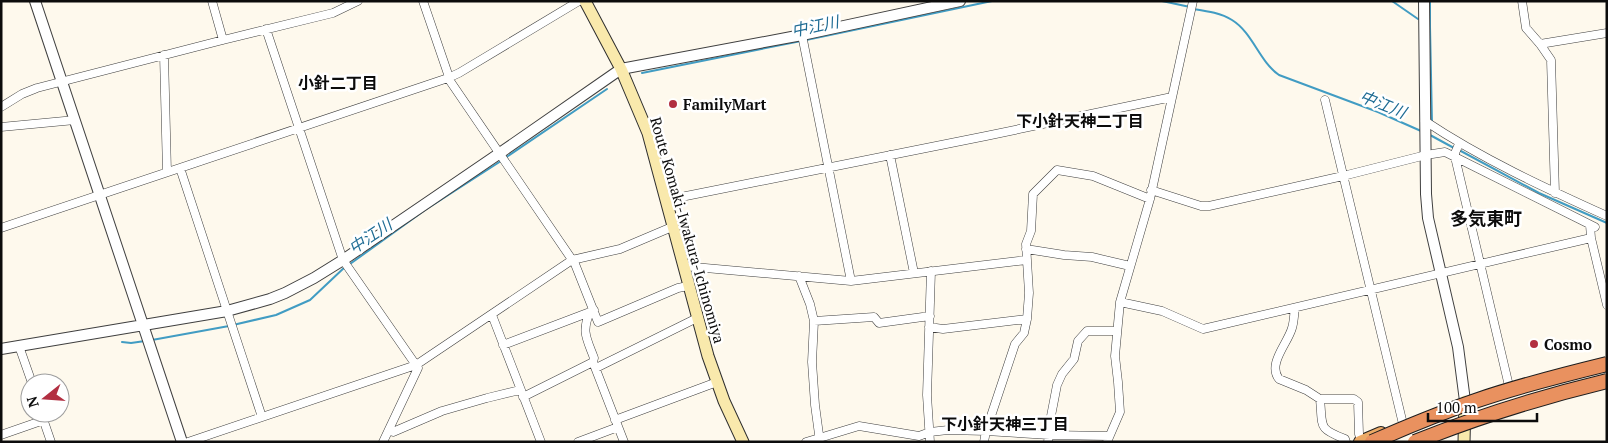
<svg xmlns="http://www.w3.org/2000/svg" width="1608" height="443" viewBox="0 0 1608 443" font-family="'PT Serif','Noto Sans JP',serif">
<rect width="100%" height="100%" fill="#fef9ed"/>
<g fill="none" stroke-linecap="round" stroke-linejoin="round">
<!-- stream -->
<path stroke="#419cc3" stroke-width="2" d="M1162,1l28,6
M1392,1l26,18
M1430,1v26l2,96
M1194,9c13,2 27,4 38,11 21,13 27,41 47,55l99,37 43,19
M806,40l186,-39
M642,73l159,-32
M1430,135l24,13
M1459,150l80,43 68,30
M505,158l102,-69
M350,264l75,-54 76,-49
M233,325l43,-10 34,-15 36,-34
M152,340l77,-14
M122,342l9,1 14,-2"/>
<!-- minor casing -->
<g stroke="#3f3f3f" stroke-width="9">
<path id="minor" d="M212,1l11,39
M423,1l26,76
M1522,1l4,27 14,16 11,16 4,133
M266,29l77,231 75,108 -35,74
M802,35l49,246
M1540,44l67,-11
M164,55l3,117
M448,78l127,186 23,58 80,-34 10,-2
M1325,100l78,324
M1,107l21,-13 15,-6 186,-48 110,-27 25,-12
M1425,121c57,38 120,67 182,95
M1,127l74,-7
M1459,144l-4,9v4l54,229
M890,155l24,118
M180,168l82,249
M1151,190l50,16h8l134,-30 83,-21 19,-3 150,75
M666,200l320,-64 186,-39
M1590,225l1,13 16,67
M1,228l447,-150 11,-5 120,-72
M1026,249l38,6 28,2 38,9
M683,266l168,15 176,-21
M799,276l11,28 4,17 -2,41 3,43 5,37
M1120,302l42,9 41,18 388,-91
M1295,308c-1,6 -1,14 -3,20 -4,15 -25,36 -13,51l27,11 14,9h34l4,3 1,32 2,7
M594,310l-4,2c-9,20 -3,27 4,46l-1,4 31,80
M492,315l49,127
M814,321l60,-4 5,6 51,-7
M929,327l14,2 84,-10
M503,345l87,-33
M19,346l13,37
M596,368l101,-50
M523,397l70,-35
M1320,399c3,28 -3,29 25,40l1,3
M41,413l10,29
M615,420l102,-38
M389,430l4,2 49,-21 45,-13 33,-8
M1,435l43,-15
M188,442l228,-77 156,-105 48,-11 52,-22
M578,442l40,-15
M806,442l53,-16 60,10 11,-4 18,-2 38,1 64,4 59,1
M930,442l-3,-47 4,-124
M984,442l2,-11 29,-87 9,-11 3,-14 2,-26 -3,-49 5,-13 2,-37 24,-24 36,6 57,23
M1048,442l3,-26 6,-31 5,-11 12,-15 4,-18 9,-10h30
M1107,442l13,-30 -2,-30 -3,-26 5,-54 30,-103 43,-198"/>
</g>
<!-- tertiary casing -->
<g stroke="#3f3f3f" stroke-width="12">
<path id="tertiary" d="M35,1l147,441
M1424,1l2,193 2,24 30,129 7,54
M1,349l226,-38 43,-12 15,-6 29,-15 29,-18 157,-107 121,-84 181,-34 158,-34"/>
</g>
<!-- secondary casing -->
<g stroke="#2e2e2e" stroke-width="13">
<path id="secondary" d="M585,1l36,68 27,64 60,223 16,45 19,41
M1464,442l1,-41"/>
</g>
<!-- trunk casing -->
<g stroke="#1d1d1d" stroke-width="14">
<path id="trunk" d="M1360,442l21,-9"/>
</g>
<!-- minor -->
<use href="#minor" stroke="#fff" stroke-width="8"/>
<!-- tertiary -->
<use href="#tertiary" stroke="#fff" stroke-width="10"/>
<!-- secondary -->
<use href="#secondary" stroke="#f9e9ac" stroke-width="11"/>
<!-- trunk -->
<use href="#trunk" stroke="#ecaa66" stroke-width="12"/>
<!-- motorway-bridge casing -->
<g stroke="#1d1d1d" stroke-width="16" stroke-linecap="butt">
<path id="motorway-bridge" d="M1372,442c34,-15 68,-29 103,-41 43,-15 87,-26 132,-37
M1415,442c62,-25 126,-45 192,-61"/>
</g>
<!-- motorway-bridge -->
<use href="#motorway-bridge" stroke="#e9915f" stroke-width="14"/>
</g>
<!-- markers -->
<g fill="#b22f41" stroke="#fff" stroke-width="2">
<circle cx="673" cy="104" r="5"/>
<circle cx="1534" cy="344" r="5"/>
</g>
<g text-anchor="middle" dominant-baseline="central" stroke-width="5" stroke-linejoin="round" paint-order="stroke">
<!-- poi labels -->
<g font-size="15" font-weight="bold" fill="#0c0c0c" stroke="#fff" text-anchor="start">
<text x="683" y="104">FamilyMart</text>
<text x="1544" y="344">Cosmo</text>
</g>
<!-- street labels -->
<g font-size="15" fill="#0c0c0c" stroke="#fff">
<text transform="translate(688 230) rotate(74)">Route Komaki-Iwakura-Ichinomiya</text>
</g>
<!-- water labels -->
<g font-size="16" font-style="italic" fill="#1f6c94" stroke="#fff">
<text transform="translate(815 26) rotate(-12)">中江川</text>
<text transform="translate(1383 104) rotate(22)">中江川</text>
<text transform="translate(370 236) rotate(-34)">中江川</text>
</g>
<!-- neighbourhood labels -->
<g font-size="16" font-weight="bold" fill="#0c0c0c" stroke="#fff">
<text x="338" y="83">小針二丁目</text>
<text x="1080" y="121">下小針天神二丁目</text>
<text x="1005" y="424">下小針天神三丁目</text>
</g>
<!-- quarter labels -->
<g font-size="18" font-weight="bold" fill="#0c0c0c" stroke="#fff">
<text x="1486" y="218">多気東町</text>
</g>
</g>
<!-- border -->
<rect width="1608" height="443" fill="none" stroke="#0c0c0c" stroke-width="5"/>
<!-- north arrow -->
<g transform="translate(45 398) rotate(253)"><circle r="24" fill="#ffffff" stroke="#9e9e9e"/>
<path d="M0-4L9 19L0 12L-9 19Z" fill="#b22f41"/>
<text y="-8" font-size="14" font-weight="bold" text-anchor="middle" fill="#0c0c0c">N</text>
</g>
<!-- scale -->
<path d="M1428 413v8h109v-8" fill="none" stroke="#0c0c0c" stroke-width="2.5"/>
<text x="1436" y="413" font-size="15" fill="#0c0c0c" stroke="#ffffff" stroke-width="4" paint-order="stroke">100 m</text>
</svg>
